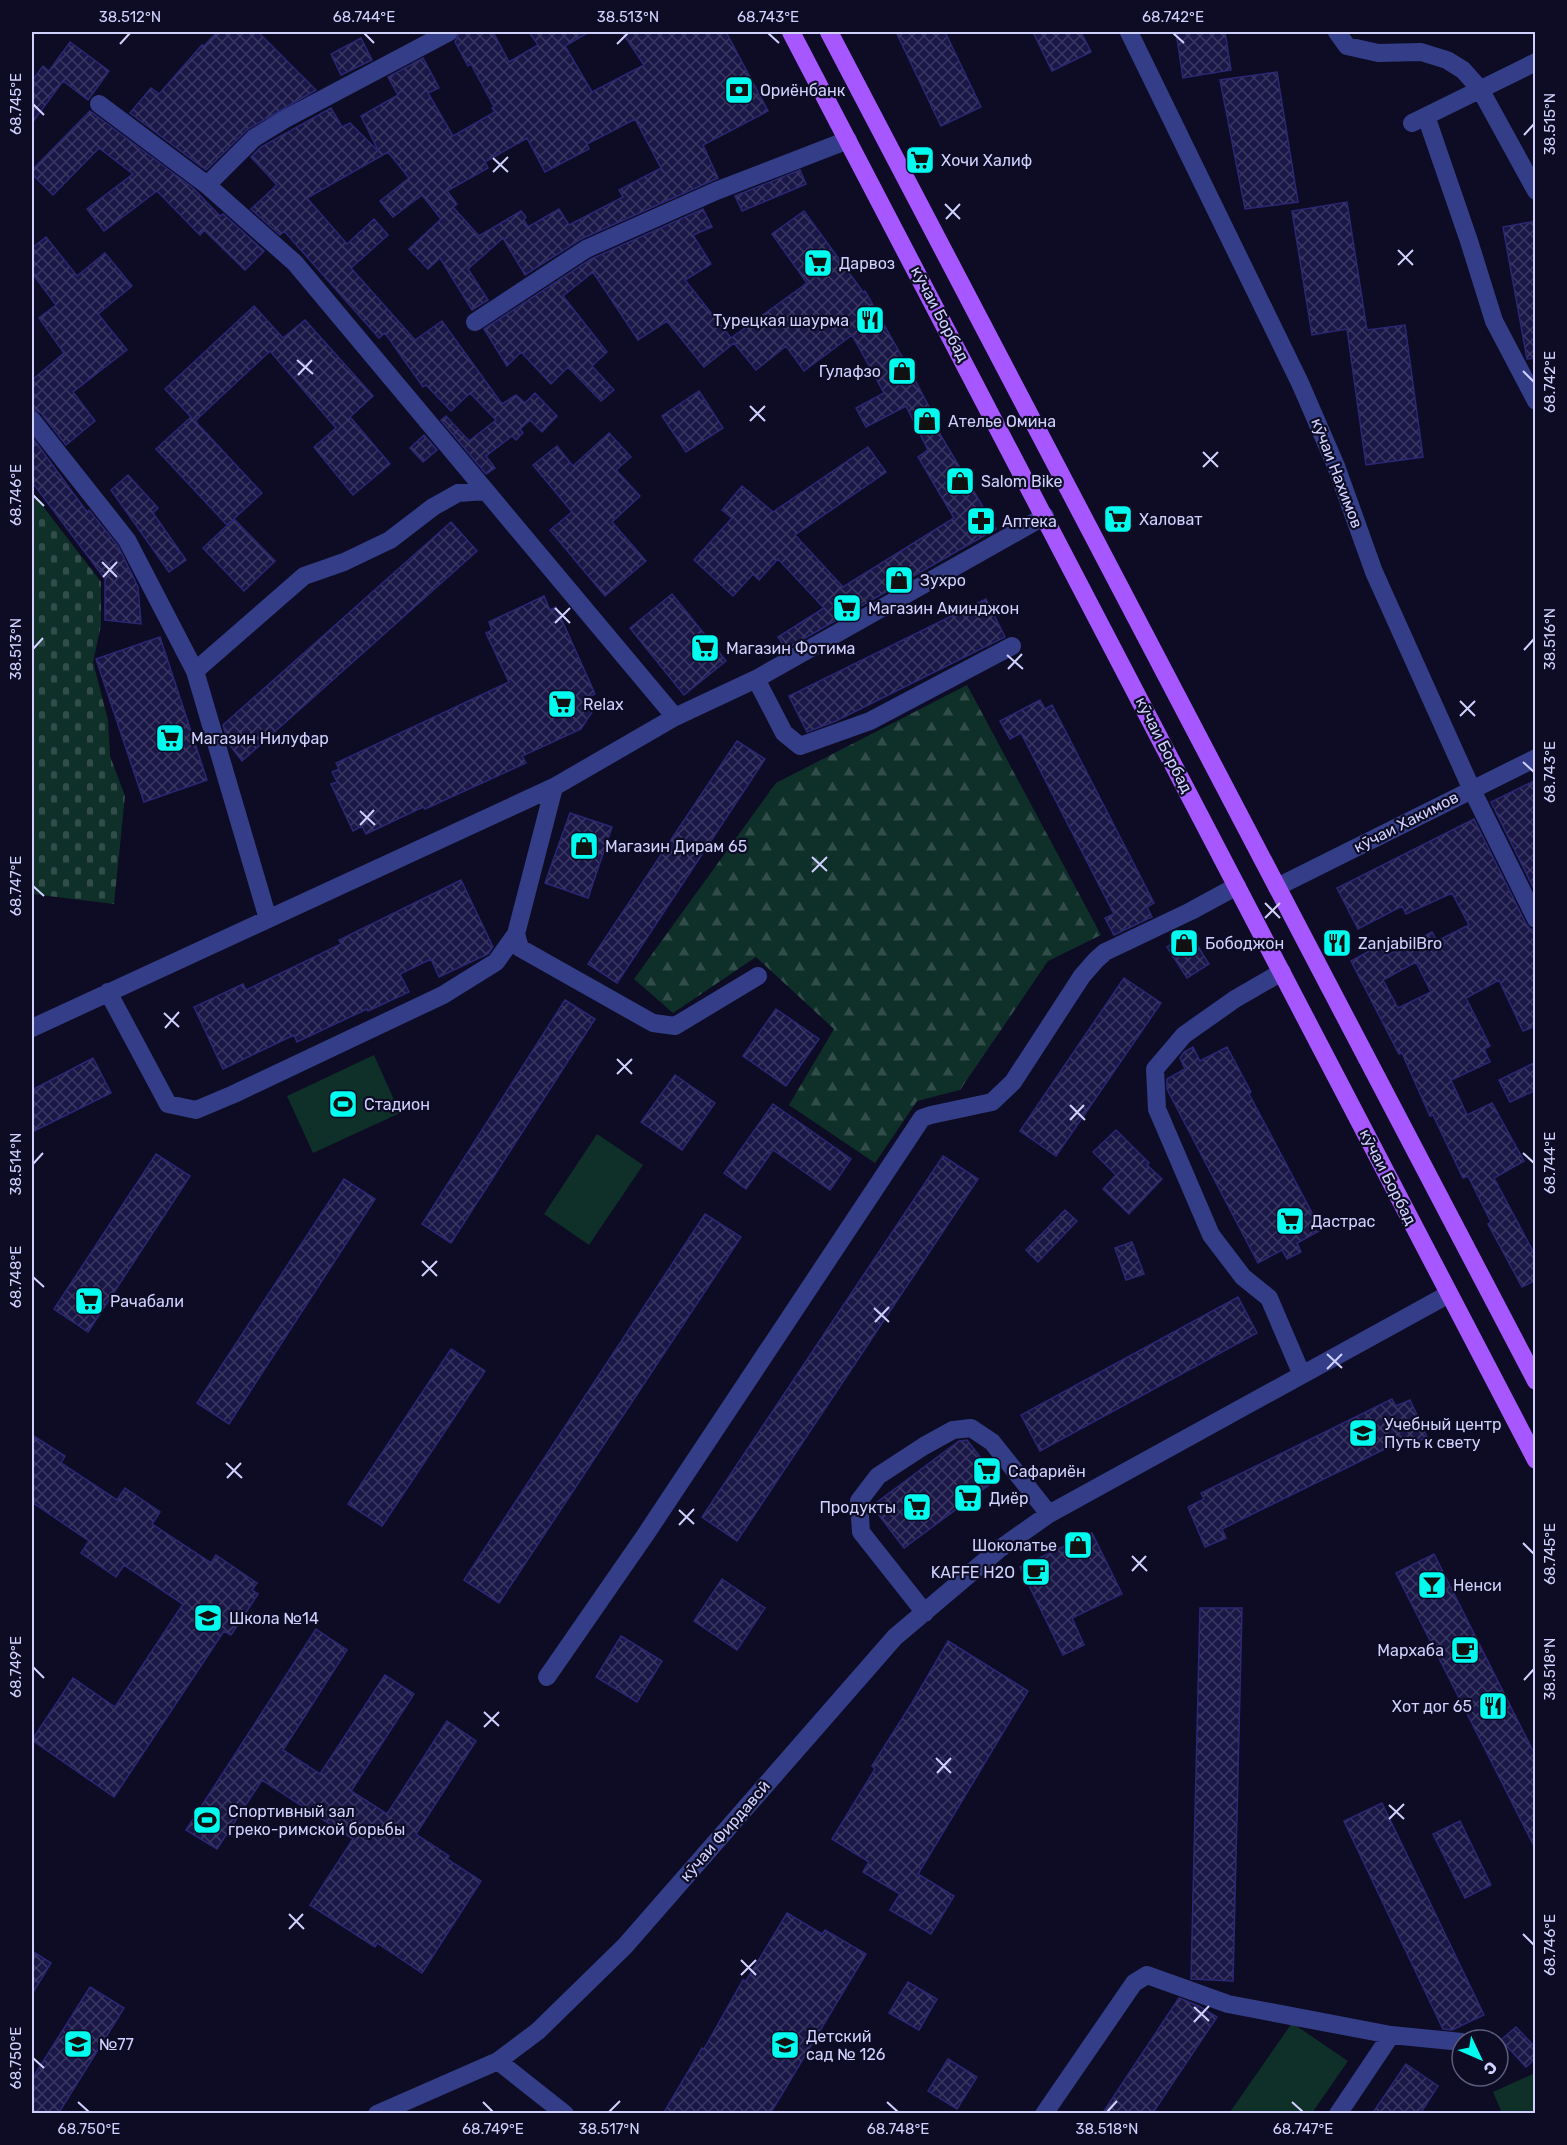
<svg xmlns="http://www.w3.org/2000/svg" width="1567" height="2145" viewBox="0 0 1567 2145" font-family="Rubik,sans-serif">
<defs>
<pattern id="forest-firs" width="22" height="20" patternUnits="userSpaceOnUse" patternTransform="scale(1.5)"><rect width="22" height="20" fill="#0f2f29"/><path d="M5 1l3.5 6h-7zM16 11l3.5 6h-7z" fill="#314c49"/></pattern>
<pattern id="cemetery-stones" width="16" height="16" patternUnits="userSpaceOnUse" patternTransform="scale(1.5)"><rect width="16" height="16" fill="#0f2f29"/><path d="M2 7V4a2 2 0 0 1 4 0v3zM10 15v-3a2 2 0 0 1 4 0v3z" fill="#314c49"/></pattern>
<pattern id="building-cross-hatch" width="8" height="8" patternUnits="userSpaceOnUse" patternTransform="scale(1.5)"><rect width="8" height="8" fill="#1a1747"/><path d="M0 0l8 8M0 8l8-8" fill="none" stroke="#3a3863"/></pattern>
</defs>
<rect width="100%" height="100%" fill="#0d0c24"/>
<!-- forest -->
<path fill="url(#forest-firs)" d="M967,685l134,250 -53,26 -88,129 -43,11 -42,62 -86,-58 45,-76 -78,-72 -83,56 -39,-34 142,-196z"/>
<!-- cemetery -->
<path fill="url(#cemetery-stones)" d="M32,492l69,90v43l-8,37 15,58 2,36 15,40 -11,108 -82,-10z"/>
<!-- park -->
<path fill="#0f2f29" d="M374,1055l26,58 -87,40 -26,-57z
M597,1134l46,31 -54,80 -45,-31z
M1292,2023l56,38 -36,52 -80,1 -2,-2z
M1535,2073v40h-33l-9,-21z"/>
<!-- building -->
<path fill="url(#building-cross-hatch)" stroke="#2b2775" stroke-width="1.5" fill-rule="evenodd" d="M217,32h41l58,58 -68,39 -42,41 -76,-57 21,-25 8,6 43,-49 2,1z
M460,32h33l16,30 29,-17 -9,-13h60l-24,14 27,46 52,-27 -22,-33h104l42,79 -65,34 15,33 -137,61 -56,36 -22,-37 -35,31 20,31 -16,10 -32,-52 -12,11 -19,-20 32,-30 -19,-24 -29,22 -13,-16 29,-23 -21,-26 -81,46 40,46 27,-25 14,16 -37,33 64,72 27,-19 60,83 14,-9 9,8 10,-10 22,23 -15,16 -12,-12 -10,9 3,4 -7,7 -4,-4 -26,20 9,12 -9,6 -45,-54 5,-4 23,25 27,-21 -26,-27 -19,18 -25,-26 -3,2 -38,-54 -6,5 -95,-107 -4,4 -29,-26 26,-24 -26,-28 10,-10 70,-39 11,19 8,-4 29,29 -18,-36 37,-21 -10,-18 35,-19 16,30 -11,5 25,43 42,-24 -3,-4 2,-1 -23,-43 -3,2 -13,-24zM635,119l26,49 -42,22 4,7 -54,28 -10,-16 -31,18 -4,-7 2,-3 -5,-6 -42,25 -26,-29 4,-3 -10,-13 41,-23 -3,-6 42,-24 18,34 44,-23 -2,-5z
M896,32h49l36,75 -40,19z
M1033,32h48l10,20 -39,19z
M1176,32h49l6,38 -48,8z
M361,38l11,22 -31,15 -10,-21z
M70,42l39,29 -21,29 -25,-19 -31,42v-42l11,-15 6,5z
M1277,72l21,130 -53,7 -25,-129z
M90,111l103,77 27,28 3,-2 41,37 -19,19 -41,-40 -4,5 -43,-44 -53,40 -17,-22 46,-35 -34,-26 -46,47 -21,-21v-4z
M800,170l6,14 -64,27 -7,-15z
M1347,202l20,128 38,-5 18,132 -57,8 -19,-136 -35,6 -20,-124z
M703,209l9,18 -19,8 18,29 -26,16 46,58 76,-55 -35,-49 32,-23 59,81 2,-1 49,87 26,50 -3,1 59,100 -210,120 -8,-12 46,-29 -46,-49 -19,21 -6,-6 -20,22 -39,-36 38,-42 -10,-8 20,-24 31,26 95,-65 18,25 -91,63 48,52 111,-69 -36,-61 10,-7 -22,-44 -40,21 -10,-19 28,-15 -32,-58 -48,36 -18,-25 -30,24 -22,-27 -30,24 -37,-46 -29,19 -45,-68 -30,24 44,56 -15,14 22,24 -13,11 -33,-34 -17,17 -30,-32 -14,14 -23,-37 107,-70z
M1536,221v137l-9,1 -24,-132z
M46,237l31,39 28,-23 27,33 -34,28 29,36 -54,42 22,29 -29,24 -25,-32 -9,-4v-29l32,-27 -25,-35 17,-13 -24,-32v-25z
M254,306l29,32 22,-18 68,76 -23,21 40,47 -37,31 -39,-48 22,-19 -66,-77 -75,70 67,72 -35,32 -71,-76 35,-32 -26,-28z
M699,391l24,37 -37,24 -24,-36z
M609,433l22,24 -15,13 24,26 -28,26 34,39 -41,35 -55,-66 22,-18 -39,-47 24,-19 16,20z
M424,435l13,15 -14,12 -13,-14z
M32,437l55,75 2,-2 29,36 20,41 3,37 -36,-4v-41l-73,-97z
M128,475l30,33 -5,5 33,47 -17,12 -58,-82z
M234,519l41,42 -31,30 -41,-43z
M451,522l26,29 -235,210 -14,-18 -5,-18z
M672,594l54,67 -42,34 -54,-67z
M544,596l6,14 6,-3 39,87 -6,3 5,12 -13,20 -59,27 4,7 -66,30 -35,16 -2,-2 -57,27 -4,-8 -9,5 -22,-47 6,-2 -5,-10 7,-3 -3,-6 173,-81 -23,-49 6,-3 -3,-8z
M986,599l19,38 -169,84 -29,11 -18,-36z
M160,637l47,143 -63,22 -48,-143z
M1040,700l5,9 7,-4 102,198 -7,4 5,10 -38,18 -9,-17 9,-4 -93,-181 -11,6 -10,-18z
M737,741l28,18 -148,224 -29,-19z
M1536,780v113l-45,-91z
M570,813l42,14 -24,71 -43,-15z
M1474,819l52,105 4,5 6,1v96l-13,5 -24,-51 -33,18 24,48 -6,3 6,13 -39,18 16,35 25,-12 32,58 -30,17 42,79v23l-14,7 -34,-63 3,-2 -23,-46 -5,2 -30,-63 -3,1 -28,-63 -3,1 -48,-93 31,-17 6,11 44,-23 5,9 32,-16 -17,-32 -46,21 -4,-8 -44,23 -21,-41zM1416,962l15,30 -33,16 -15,-28z
M461,880l32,67 -5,7 -49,23 -8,-18 -31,15 9,18 -41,19 -1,-2 -70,33 -3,-7 -71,34 -29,-62 49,-23 3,6 95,-46 -2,-4z
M1189,932l20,32 -22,14 -20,-31z
M1124,978l37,25 -105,153 -36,-25z
M565,1000l30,19 -144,224 -29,-19z
M776,1009l43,30 -33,47 -43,-30z
M1193,1047l7,14 27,-14 24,45 -2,2 72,136 -24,13 4,9 -14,7 -5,-9 -24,13 -91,-174v-10l18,-10 -5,-11 4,-6z
M93,1058l18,35 -79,39v-42z
M1536,1062v28l-26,12 -11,-22z
M675,1075l40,28 -33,47 -41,-28z
M773,1104l78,55 -21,31 -57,-40 -27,39 -22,-16z
M1116,1130l33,33 -2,2 15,14 -33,35 -26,-25 13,-14 -23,-23z
M156,1154l34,22 -102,156 -34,-23z
M943,1156l35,23 -241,362 -35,-24z
M344,1179l31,20 -146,225 -32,-21z
M1065,1210l12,11 -39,41 -12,-12z
M705,1214l36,23 -242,366 -35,-23z
M1132,1242l12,32 -18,6 -11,-32z
M1238,1297l19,36 -217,118 -19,-36z
M451,1349l34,22 -103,155 -34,-22z
M1392,1399l4,7 14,-6 17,37 -20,10 -4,-7 -181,89 4,9 -21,9 -17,-40 16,-8 -3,-6z
M32,1435l33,21 -4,7 56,37 8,-12 35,24 -8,12 59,39 5,-8 41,28 -5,7 6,4 -27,41 -7,-4 -110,166 -82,-57 41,-62 42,29 68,-103 -59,-39 -8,12 -35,-24 8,-12 -57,-39z
M967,1440l30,39 -93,69 -32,-42 87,-65z
M1092,1533l30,61 -50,24 12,27 -21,10 -43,-88z
M1434,1554l102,203v93l-140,-277z
M722,1579l43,29 -28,42 -43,-29z
M1200,1608h42l-9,373 -42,-2z
M316,1629l31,21 -64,100 37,24 65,-99 29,19 -63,97 36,23 60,-93 29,20 -60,93 33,22 -2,3 34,22 -59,92 -45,-30 -2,4 -65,-42 43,-66 -91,-59 -45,69 -31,-19z
M621,1636l41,25 -25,41 -41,-25z
M948,1641l80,50 -110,183 36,22 -23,38 -41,-24 10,-16 -37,-22 6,-10 -37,-23 43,-70 -3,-3 40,-63z
M1382,1803l102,212 -32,15 -9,-1 -99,-208z
M1460,1821l31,64 -26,13 -32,-64z
M787,1913l35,21 3,-4 41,24 -96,160h-107l39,-66 2,1 39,-69 3,1z
M32,1951l19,12 -19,31z
M908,1982l29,17 -18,31 -30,-17z
M90,1987l34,21 -66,106h-26v-35z
M1179,1998l20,8 18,11 -65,97h-50z
M1516,2027l20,21v10l-10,9 -25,-27z
M948,2059l29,18 -20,32 -29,-18z
M1406,2064l32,22 -18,28h-48z"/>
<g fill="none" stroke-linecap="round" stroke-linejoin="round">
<!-- minor -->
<path stroke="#343d87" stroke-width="18" d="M1129,32l171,351 36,83 38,106 98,218 64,129
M1337,32l10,14 31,7 43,-1 26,8 16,10 17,19 56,102
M99,104l108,81 88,78 380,454
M1426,116l43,125 25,80 42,80
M1412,123l124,-61
M207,185l47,-47 31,-19 164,-87
M475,322l111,-73 130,-58 132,-51
M32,420l95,120 68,131 109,-95 40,-14 46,-22 43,-33 25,-14 28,-2
M195,671l73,248
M756,679l28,54 16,13 70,-25 142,-75
M554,787l-38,147 4,14 133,75 22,3 83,-50
M1277,887l259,-129
M1282,972l-47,27 -51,36 -29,34 2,40 54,126 32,42 26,21 33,77
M108,992l60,112 28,6 38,-16 209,-99 53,-33 20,-28
M32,1028l522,-241 121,-70 81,-38 289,-163
M925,1613l-64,-81 -2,-31 19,-25 46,-30 29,-16 18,-2 21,14 57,72
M547,1677l99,-143 276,-416 9,-3 61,-13 21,-20 69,-106 14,-16 9,-8 86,-41 46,-25
M498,2061l67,53
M377,2114l121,-53 40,-30 87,-85 270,-309 103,-87 51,-36 400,-220
M1044,2114l90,-131 13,-8 81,29 163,31 71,7
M1338,2114l53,-79"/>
<!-- major -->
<path stroke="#a757ff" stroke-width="18" d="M791,32l745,1428
M829,32l707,1349"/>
</g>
<!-- ticks -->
<path fill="none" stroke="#d0d1ff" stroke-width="2" d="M364,33l10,10M768,33l11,10M1173,33l11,10M120,44l10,-11M617,44l11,-11M33,104l11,11M1524,135l10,-11M493,158l15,14M493,172l15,-15M945,204l15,15M946,219l14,-15M1398,250l15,15M1398,265l15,-15M297,360l16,14M1523,371l11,11M298,375l14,-15M750,406l15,15M750,421l15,-15M1203,452l15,15M1203,467l15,-15M33,495l11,11M102,562l15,15M103,577l14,-15M555,608l15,15M555,623l15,-15M33,649l10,-11M1524,650l10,-11M1007,655l16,14M1008,669l14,-15M1460,701l15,15M1460,716l15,-15M1523,762l11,10M360,811l15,14M360,825l14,-15M812,857l15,14M812,872l15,-15M33,886l11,10M1265,903l15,15M1265,918l15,-15M164,1013l15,14M165,1028l14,-16M617,1059l15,15M617,1074l15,-15M1070,1105l15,15M1070,1120l14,-15M1523,1153l11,10M33,1164l10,-11M422,1261l15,15M422,1276l15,-15M33,1277l11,10M874,1308l15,14M875,1322l14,-15M1327,1354l15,14M1327,1369l15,-15M226,1463l16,15M227,1478l14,-15M679,1510l15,14M679,1525l15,-16M1523,1543l11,11M1132,1556l15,15M1132,1571l14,-15M33,1667l11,11M1524,1680l10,-11M484,1712l15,14M484,1727l15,-15M936,1758l15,15M937,1773l14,-15M1389,1805l15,14M1389,1819l15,-15M289,1914l15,15M289,1929l14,-15M1523,1934l11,11M741,1960l15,15M741,1975l15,-15M1194,2007l15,14M1194,2022l15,-16M33,2058l11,10M78,2102l11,10M483,2102l10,10M887,2102l11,10M1292,2102l11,10M609,2112l11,-11M1107,2112l10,-11"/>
<!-- icons -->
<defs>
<g id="bank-square" transform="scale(1.5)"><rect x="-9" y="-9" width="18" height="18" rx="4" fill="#00fbef" stroke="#0d0c24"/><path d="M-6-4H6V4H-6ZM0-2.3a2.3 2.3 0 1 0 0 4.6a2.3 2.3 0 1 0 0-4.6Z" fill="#111"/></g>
<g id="supermarket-square" transform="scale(1.5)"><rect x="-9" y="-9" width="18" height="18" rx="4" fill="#00fbef" stroke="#0d0c24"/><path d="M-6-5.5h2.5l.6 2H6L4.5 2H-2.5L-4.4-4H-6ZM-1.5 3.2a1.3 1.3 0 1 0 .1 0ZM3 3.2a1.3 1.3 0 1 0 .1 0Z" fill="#111"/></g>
<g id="restaurant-square" transform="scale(1.5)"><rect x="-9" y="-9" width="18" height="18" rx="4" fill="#00fbef" stroke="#0d0c24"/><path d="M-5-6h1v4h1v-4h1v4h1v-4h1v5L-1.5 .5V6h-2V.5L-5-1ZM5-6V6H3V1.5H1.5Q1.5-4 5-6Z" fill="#111"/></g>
<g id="shop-square" transform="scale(1.5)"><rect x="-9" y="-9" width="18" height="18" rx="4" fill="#00fbef" stroke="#0d0c24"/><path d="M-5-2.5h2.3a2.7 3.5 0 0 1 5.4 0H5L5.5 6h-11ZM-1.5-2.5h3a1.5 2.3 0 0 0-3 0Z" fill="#111"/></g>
<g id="pharmacy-square" transform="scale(1.5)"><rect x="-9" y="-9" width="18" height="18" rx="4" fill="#00fbef" stroke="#0d0c24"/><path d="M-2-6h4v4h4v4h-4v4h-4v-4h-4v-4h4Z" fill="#111"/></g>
<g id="stadium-square" transform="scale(1.5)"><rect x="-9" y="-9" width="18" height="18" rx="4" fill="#00fbef" stroke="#0d0c24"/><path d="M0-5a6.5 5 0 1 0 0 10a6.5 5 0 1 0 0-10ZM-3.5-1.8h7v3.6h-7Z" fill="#111"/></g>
<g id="university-square" transform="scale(1.5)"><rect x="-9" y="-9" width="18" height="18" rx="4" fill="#00fbef" stroke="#0d0c24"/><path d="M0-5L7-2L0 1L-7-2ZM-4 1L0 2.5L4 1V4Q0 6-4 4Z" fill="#111"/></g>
<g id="cafe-square" transform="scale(1.5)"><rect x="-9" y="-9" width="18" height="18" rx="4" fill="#00fbef" stroke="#0d0c24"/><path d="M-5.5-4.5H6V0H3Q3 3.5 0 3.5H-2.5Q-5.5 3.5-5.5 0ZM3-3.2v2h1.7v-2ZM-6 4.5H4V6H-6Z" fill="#111"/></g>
<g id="bar-square" transform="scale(1.5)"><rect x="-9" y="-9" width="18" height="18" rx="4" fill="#00fbef" stroke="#0d0c24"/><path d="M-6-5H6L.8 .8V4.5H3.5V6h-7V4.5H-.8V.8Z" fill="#111"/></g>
<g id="school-square" transform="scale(1.5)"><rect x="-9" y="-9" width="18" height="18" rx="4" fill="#00fbef" stroke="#0d0c24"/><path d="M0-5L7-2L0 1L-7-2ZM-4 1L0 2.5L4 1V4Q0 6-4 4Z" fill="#111"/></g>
</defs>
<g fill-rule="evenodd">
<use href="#bank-square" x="739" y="90"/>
<use href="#supermarket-square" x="920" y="160"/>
<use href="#supermarket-square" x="818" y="263"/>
<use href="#restaurant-square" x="870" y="320"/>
<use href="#shop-square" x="902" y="371"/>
<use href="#shop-square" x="927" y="421"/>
<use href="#shop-square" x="960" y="481"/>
<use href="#supermarket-square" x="1118" y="519"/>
<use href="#pharmacy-square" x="981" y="521"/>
<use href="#shop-square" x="899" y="580"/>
<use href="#supermarket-square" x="847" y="608"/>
<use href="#supermarket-square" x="705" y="648"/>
<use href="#supermarket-square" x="562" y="704"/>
<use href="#supermarket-square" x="170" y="738"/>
<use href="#shop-square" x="584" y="846"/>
<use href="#shop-square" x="1184" y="943"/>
<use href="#restaurant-square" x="1337" y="943"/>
<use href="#stadium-square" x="343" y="1104"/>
<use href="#supermarket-square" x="1290" y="1221"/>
<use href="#supermarket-square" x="89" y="1301"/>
<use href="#university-square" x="1363" y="1433"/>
<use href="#supermarket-square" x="987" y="1471"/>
<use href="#supermarket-square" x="968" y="1498"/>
<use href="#supermarket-square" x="917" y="1507"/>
<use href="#shop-square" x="1078" y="1545"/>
<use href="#cafe-square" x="1036" y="1572"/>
<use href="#bar-square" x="1432" y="1585"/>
<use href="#school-square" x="208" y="1618"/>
<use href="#cafe-square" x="1465" y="1650"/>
<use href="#restaurant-square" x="1493" y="1706"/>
<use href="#stadium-square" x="207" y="1820"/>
<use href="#school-square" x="78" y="2044"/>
<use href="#school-square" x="785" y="2045"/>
</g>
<g text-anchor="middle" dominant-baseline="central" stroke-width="4.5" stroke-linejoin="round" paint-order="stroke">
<!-- poi labels -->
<g font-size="16" fill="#d0d1ff" stroke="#0d0c24" text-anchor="start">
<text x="760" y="90">Ориёнбанк</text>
<text x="941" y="160">Хочи Халиф</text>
<text x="839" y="263">Дарвоз</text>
<text x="849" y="320" text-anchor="end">Турецкая шаурма</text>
<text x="881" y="371" text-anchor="end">Гулафзо</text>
<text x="948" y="421">Ателье Омина</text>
<text x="981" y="481">Salom Bike</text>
<text x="1139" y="519">Халоват</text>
<text x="1002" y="521">Аптека</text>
<text x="920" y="580">Зухро</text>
<text x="868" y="608">Магазин Аминджон</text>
<text x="726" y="648">Магазин Фотима</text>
<text x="583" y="704">Relax</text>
<text x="191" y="738">Магазин Нилуфар</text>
<text x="605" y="846">Магазин Дирам 65</text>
<text x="1205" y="943">Бободжон</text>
<text x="1358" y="943">ZanjabilBro</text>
<text x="364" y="1104">Стадион</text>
<text x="1311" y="1221">Дастрас</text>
<text x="110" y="1301">Рачабали</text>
<text x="1384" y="1424">Учебный центр<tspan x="1384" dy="18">Путь к свету</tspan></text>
<text x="1008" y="1471">Сафариëн</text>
<text x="989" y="1498">Диëр</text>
<text x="896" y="1507" text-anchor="end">Продукты</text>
<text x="1057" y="1545" text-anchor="end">Шоколатье</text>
<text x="1015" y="1572" text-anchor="end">KAFFE H2O</text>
<text x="1453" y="1585">Ненси</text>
<text x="229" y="1618">Школа №14</text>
<text x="1444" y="1650" text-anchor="end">Мархаба</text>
<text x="1472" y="1706" text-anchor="end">Хот дог 65</text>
<text x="228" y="1811">Спортивный зал<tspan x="228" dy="18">греко-римской борьбы</tspan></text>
<text x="806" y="2036">Детский<tspan x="806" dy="18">сад № 126</tspan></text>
<text x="99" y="2044">№77</text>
</g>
<!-- street labels -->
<g font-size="16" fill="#d0d1ff" stroke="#0d0c24">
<text transform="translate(940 314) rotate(62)">кӯчаи Борбад</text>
<text transform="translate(1337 473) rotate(69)">кӯчаи Нахимов</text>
<text transform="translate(1164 745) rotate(63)">кӯчаи Борбад</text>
<text transform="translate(1406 822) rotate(-27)">кӯчаи Хакимов</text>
<text transform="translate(1388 1177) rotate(63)">кӯчаи Борбад</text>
<text transform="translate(725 1831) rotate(-49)">кӯчаи Фирдавсӣ</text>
</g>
</g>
<!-- border -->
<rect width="1567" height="2145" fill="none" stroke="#0d0c24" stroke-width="66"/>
<!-- north arrow -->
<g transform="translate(1480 2058) rotate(134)"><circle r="28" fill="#0d0c24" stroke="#5b5b7c" stroke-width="1.5"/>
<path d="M0-4.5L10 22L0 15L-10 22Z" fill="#00fbef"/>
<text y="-9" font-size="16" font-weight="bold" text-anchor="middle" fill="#d0d1ff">С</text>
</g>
<rect x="33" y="33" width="1501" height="2079" fill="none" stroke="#d0d1ff" stroke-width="2"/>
<g font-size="15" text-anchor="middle" fill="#d0d1ff">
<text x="130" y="22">38.512°N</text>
<text x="364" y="22">68.744°E</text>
<text x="628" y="22">38.513°N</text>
<text x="768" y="22">68.743°E</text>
<text x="1173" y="22">68.742°E</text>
<text transform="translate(16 104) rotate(-90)" y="5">68.745°E</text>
<text transform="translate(1550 124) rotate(-90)" y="5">38.515°N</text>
<text transform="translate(1550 382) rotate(-90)" y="5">68.742°E</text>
<text transform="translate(16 495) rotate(-90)" y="5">68.746°E</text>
<text transform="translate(1550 639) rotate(-90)" y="5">38.516°N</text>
<text transform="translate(16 649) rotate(-90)" y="5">38.513°N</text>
<text transform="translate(1550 772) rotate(-90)" y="5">68.743°E</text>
<text transform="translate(16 886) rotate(-90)" y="5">68.747°E</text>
<text transform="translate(1550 1163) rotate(-90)" y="5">68.744°E</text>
<text transform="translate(16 1164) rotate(-90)" y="5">38.514°N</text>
<text transform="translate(16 1277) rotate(-90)" y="5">68.748°E</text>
<text transform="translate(1550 1554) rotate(-90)" y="5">68.745°E</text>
<text transform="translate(16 1667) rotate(-90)" y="5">68.749°E</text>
<text transform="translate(1550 1669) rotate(-90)" y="5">38.518°N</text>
<text transform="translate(1550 1945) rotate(-90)" y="5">68.746°E</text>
<text transform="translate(16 2058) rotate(-90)" y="5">68.750°E</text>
<text x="89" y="2134">68.750°E</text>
<text x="493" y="2134">68.749°E</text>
<text x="609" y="2134">38.517°N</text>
<text x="898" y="2134">68.748°E</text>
<text x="1107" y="2134">38.518°N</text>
<text x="1303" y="2134">68.747°E</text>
</g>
</svg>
